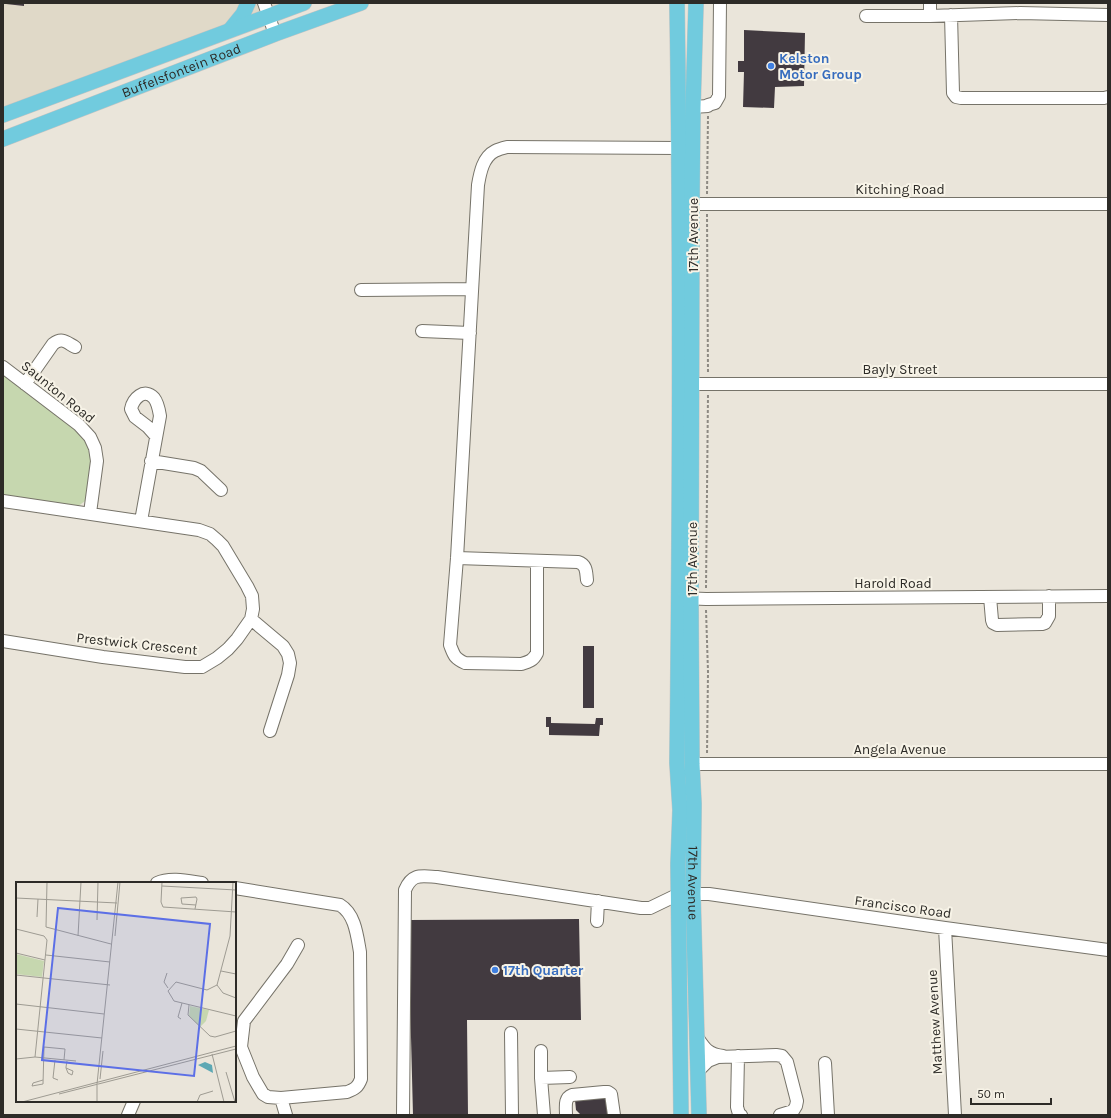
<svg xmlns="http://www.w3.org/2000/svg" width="1111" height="1118" viewBox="0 0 1111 1118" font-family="Karla,sans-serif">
<rect width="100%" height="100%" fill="#eae5da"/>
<!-- built -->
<path fill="#e0d9c8" d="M3,3h280l-280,104z"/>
<!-- green -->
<path fill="#c6d7af" d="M3,373l77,57 12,23 -4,44 -3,4 -8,6 -74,-10z"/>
<!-- building -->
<path fill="#423a40" d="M6,3h18v3l-18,-2z
M744,30l61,3 -1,53 -29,1 -1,21 -31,-1 1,-35h-6v-11h6z
M583,646h11v62h-11z
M546,717h5v6l44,1 1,-6h7v7h-3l-1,11 -50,-1v-8h-3z
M579,919l2,101h-114l1,95h-55l-5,-195z
M605,1096l5,19h-31l1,-1 -4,-4 -1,-10z"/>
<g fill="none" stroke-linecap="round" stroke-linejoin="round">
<!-- minor casing -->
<g stroke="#767369" stroke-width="14">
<path id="minor" d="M264,3l11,31
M951,15l2,78 3,4 5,1h143l4,-1
M866,16h64l90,-3 88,2
M930,16v-13
M693,107l15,-1v-1l7,-2 4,-7 1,-93
M692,204h416
M361,290l111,-1
M422,331l48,2
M3,367l76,58 11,12 5,11 2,13 -7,52
M25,384l28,-40c9,-7 13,-2 22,3
M693,384h415
M151,461l43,7 7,3 20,19
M3,501l196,29 11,4 7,6 6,6 24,40 5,10 1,13 -2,10 -14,20 -9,10 -11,9 -15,9h-17l-82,-10 -100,-16
M141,521l19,-105c-1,-6 -2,-13 -6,-18 -10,-11 -21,1 -23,11l4,8 13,10 8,9
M457,558l121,4c9,3 8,10 9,18
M537,561v92c-4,8 -9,9 -16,11l-56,-1c-11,-5 -11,-8 -15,-18l7,-87 21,-373c2,-12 5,-28 17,-34 4,-2 8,-3 12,-4l172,1
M990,597l2,23 1,3 4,2 45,-1 3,-1 4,-7v-20
M683,598l23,1 402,-3
M251,619l32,27 5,8 2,9 -2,12 -18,56
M692,764h416
M157,883c13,-6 31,-2 45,0
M235,888l105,17c15,9 17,30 20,47l1,127c-3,8 -6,10 -14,13l-66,6 -13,-1 -5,-3 -10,-17 -12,-30 -6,-5
M693,894h16l236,34 163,22
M597,921l1,-20
M945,928l10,187
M511,1033l1,82
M697,1037c8,12 11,17 26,19
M241,1047l3,-26 43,-57 11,-19
M541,1051v27l3,37
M738,1056l-1,51 2,7 2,1
M825,1063l3,52
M698,1071l10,-10 10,-4 58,-2 6,1 5,6 10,39 -1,5 -3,5 -13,4
M541,1078l29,-1
M281,1098l5,17
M128,1115l6,-14
M403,1115l2,-225c7,-17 16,-14 32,-13l204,31h9l29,-14
M566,1115c0,-8 -2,-17 6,-20l32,-3h4l3,2 3,21"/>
</g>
<!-- major casing -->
<g stroke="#c4c4c3" stroke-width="16">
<g id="major">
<path d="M677,3c4,253 3,507 0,760l3,47 -2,54 3,251"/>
<path id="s1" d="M696,3l-3,104 -1,97 -1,406 1,154 2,40 -1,90 6,221"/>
<path d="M230,30l13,-16 5,-11"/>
<path d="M3,115l301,-112"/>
<path id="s2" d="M3,139l272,-105 86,-31"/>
</g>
</g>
<!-- path -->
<path stroke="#8d8982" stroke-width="2" stroke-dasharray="3 2" stroke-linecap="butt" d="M707,194l1,-78
M707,214l1,160
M706,588l2,-194
M706,610l2,62 -1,82"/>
<!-- minor -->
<use href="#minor" stroke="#fff" stroke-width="12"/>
<!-- major -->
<use href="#major" stroke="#71cbde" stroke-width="15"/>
</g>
<!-- markers -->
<g fill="#3f7fe0" stroke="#f7f3e7" stroke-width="1.5">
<circle cx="771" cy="66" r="4"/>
<circle cx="495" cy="970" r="4"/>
</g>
<g text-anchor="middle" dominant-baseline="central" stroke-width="4" stroke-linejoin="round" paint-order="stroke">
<!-- shop labels -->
<g font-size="14" font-weight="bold" fill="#366cbe" stroke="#f7f3e7" text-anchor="start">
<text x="779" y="58">Kelston<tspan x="779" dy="16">Motor Group</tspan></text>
<text x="503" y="970">17th Quarter</text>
</g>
<!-- street labels -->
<g font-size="14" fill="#2d2b27" stroke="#f7f3e7">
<text stroke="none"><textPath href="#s2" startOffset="191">Buffelsfontein Road</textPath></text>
<text x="900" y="189">Kitching Road</text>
<text transform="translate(693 235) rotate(-90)">17th Avenue</text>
<text x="900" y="369">Bayly Street</text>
<text transform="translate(58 392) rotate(39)">Saunton Road</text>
<text transform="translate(692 559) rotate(-90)">17th Avenue</text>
<text x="893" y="583">Harold Road</text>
<text transform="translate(137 644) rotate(6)">Prestwick Crescent</text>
<text x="900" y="749">Angela Avenue</text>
<text stroke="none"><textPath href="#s1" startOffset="880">17th Avenue</textPath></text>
<text transform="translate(903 907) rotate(8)">Francisco Road</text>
<text transform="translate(935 1022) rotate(-93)">Matthew Avenue</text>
</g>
</g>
<!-- overview -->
<g transform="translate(16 882)">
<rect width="220" height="220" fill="#eae5da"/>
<path d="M0,72l28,7 -2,16 -26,-3zM174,124l19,4 -3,11 -6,6 -11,-11z" fill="#c6d7af"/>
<path d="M189,180l7,3 1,8 -15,-8z" fill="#5da8b4"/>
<path fill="none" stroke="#9e9b92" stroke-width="1" d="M31,0l-1,45 65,17M146,0l-1,20 2,5 73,5M146,4l74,4M0,16l101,5M179,27l2,-10 -1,-2 -15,1 1,6 14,1M21,35l1,-18M81,38l1,-38M0,47l28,7 3,4 -12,117M62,54l3,-54M99,54l5,-54M0,71l29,7M30,73l64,7M205,89l15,3M151,91l-3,9 4,6M0,93l94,10M201,103l-10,5 -31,-8 -8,9 6,10 62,15M201,103l13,-49 3,-54M201,103l6,8 13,5M0,122l88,10M173,123l-1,10 22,21 5,1 21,-6M165,137l-3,-2 4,-14M0,147l86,9M196,172l12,48M0,177l19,-2 41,4M39,178l-2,18 5,2M50,186l7,3 -1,4 -4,-2 -2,-5v-1l1,-6M210,190l9,30M84,197l3,-28M27,198l-10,3 -1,3 11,-2 1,-37 21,2 -1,11M81,202l21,-202M43,212l177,-45M6,220l214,-56M81,220v-17M181,220l3,-7 13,-4"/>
<path fill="#5c6fe6" fill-opacity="0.15" stroke="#5c6fe6" stroke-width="2" d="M42,26l152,16 -16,152 -152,-16z"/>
<rect width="220" height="220" fill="none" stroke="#2d2b27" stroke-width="2"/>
</g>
<!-- border -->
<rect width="1111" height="1118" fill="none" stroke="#2d2b27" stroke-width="8"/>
<!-- scale -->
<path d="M971 1098v6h80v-6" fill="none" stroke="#2d2b27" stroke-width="2"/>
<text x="977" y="1098" font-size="12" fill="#2d2b27" stroke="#f7f3e7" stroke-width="3" paint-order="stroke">50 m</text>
</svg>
